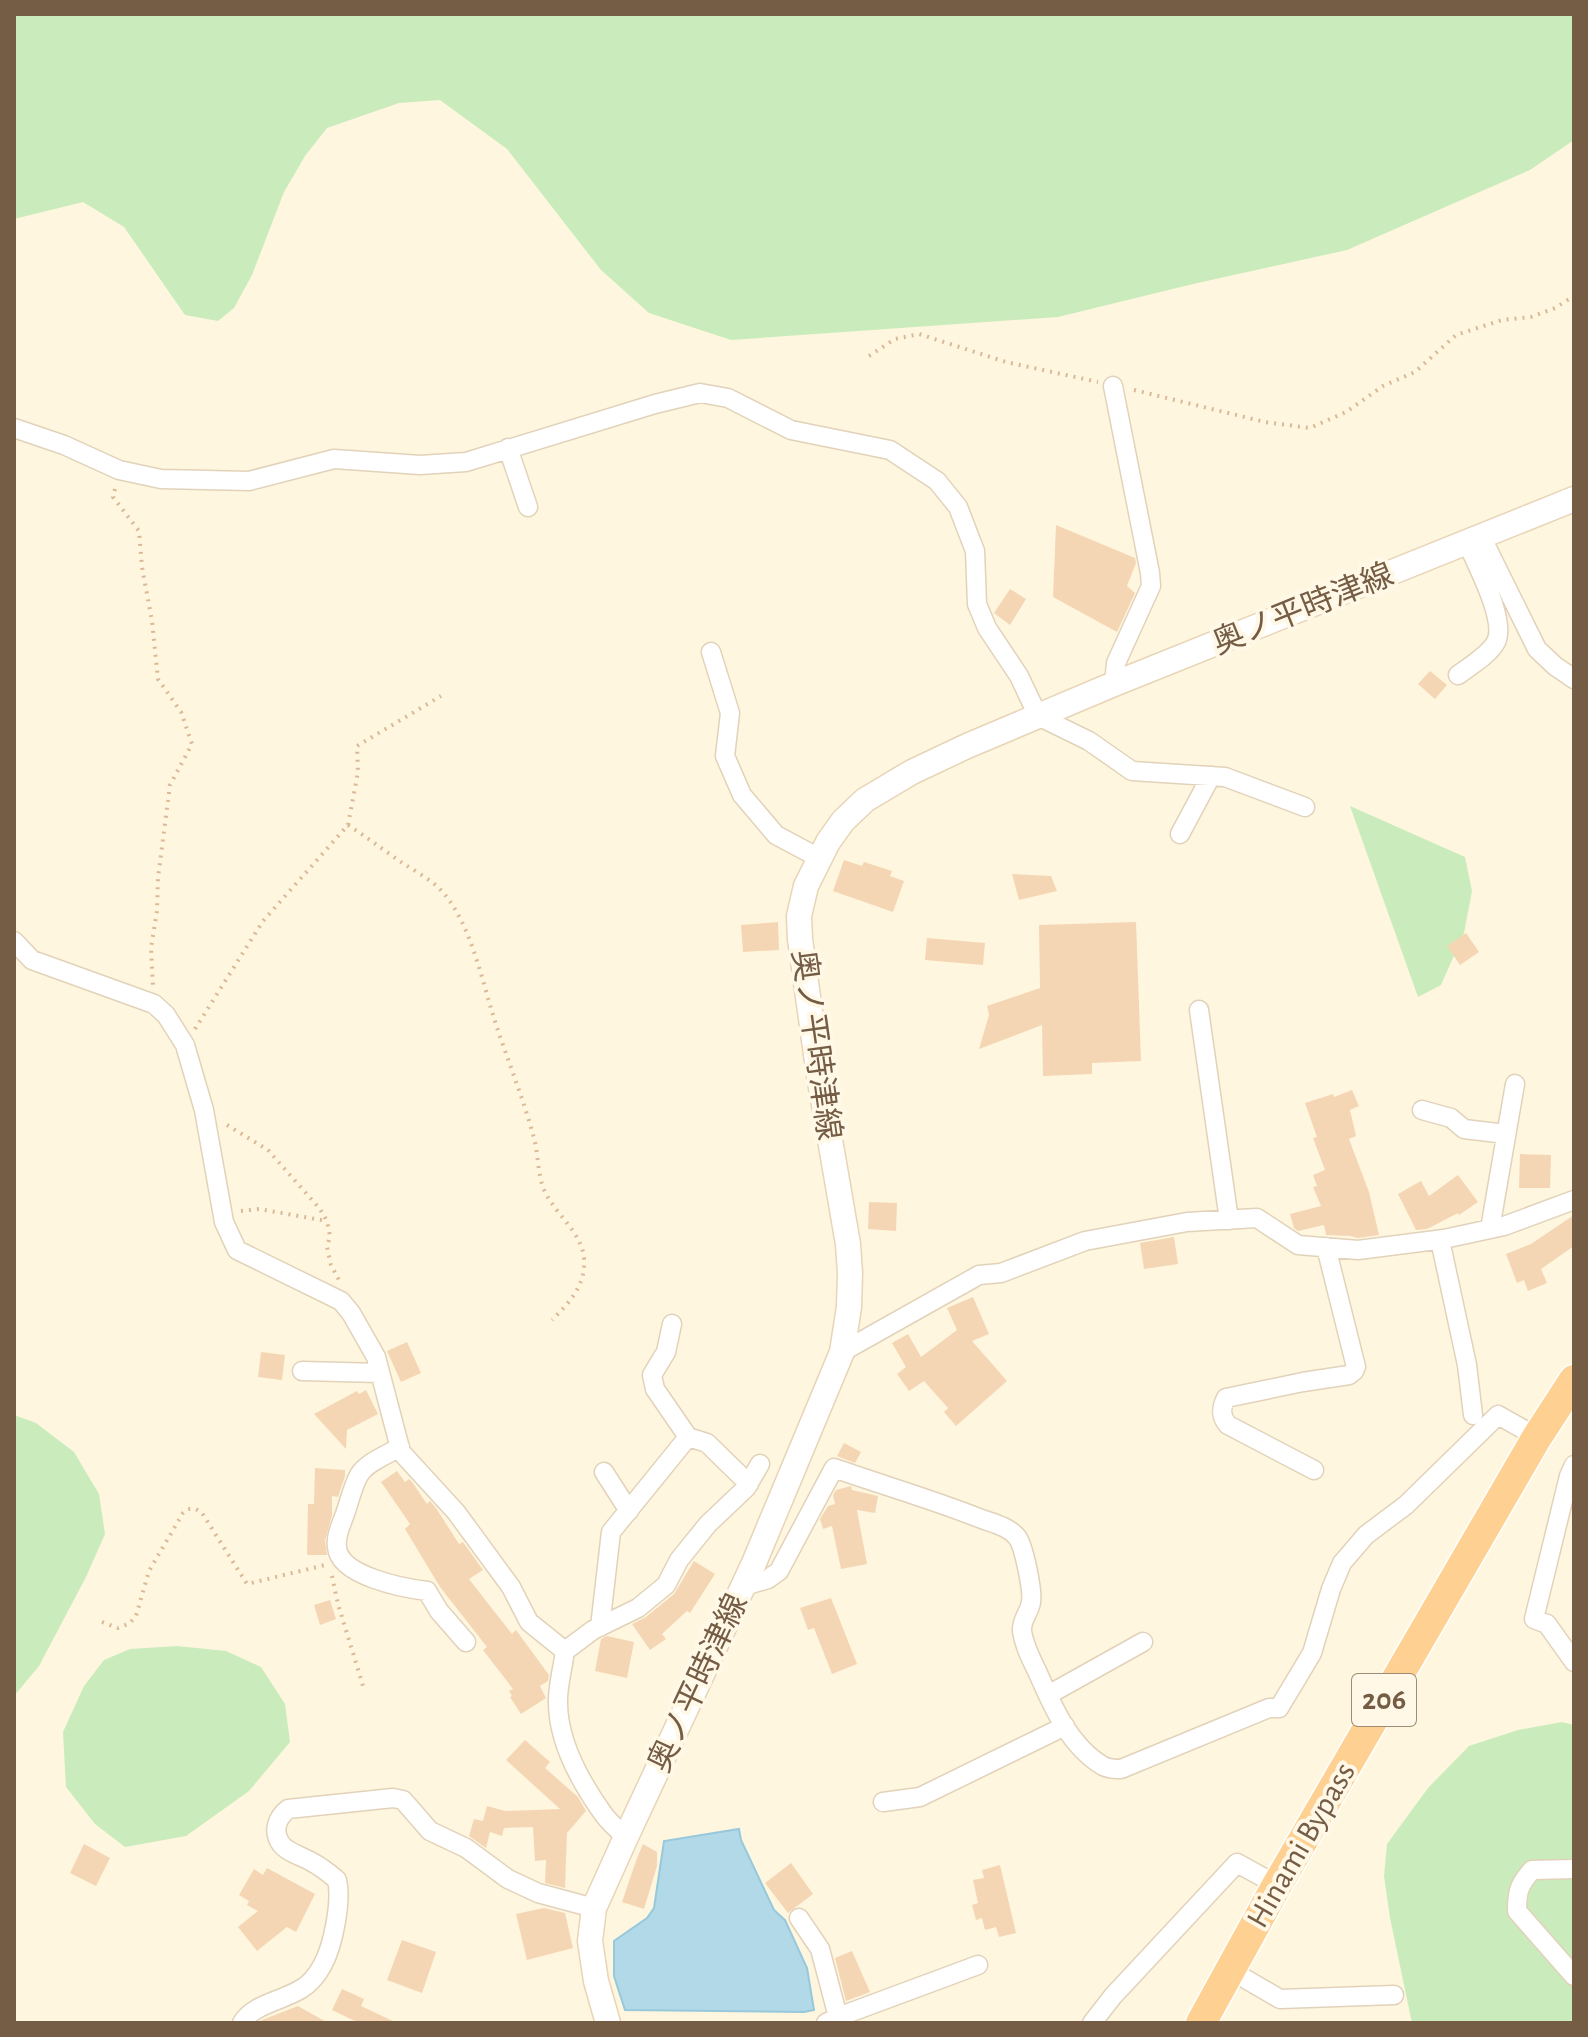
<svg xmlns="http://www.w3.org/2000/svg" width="1588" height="2037" viewBox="0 0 1588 2037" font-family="'Alegreya Sans','Noto Sans JP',sans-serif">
<rect width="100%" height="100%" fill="#fef6de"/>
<!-- green -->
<path fill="#caecbc" d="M14,14h1560v126l-44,30 -183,80 -154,34 -135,33 -327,23 -82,-27 -48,-43 -94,-121 -67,-49 -41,3 -72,25 -22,28 -21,36 -32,83 -18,33 -16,13 -33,-6 -61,-88 -41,-25 -69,17z
M1350,806l115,51 7,34 -8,42 -23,52 -23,12z
M14,1415l22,8 38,29 25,42 6,40 -19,43 -47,89 -25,30z
M177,1646l49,5 35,16 24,37 5,38 -41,49 -63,45 -61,11 -30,-23 -29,-37 -3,-55 21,-46 20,-26 26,-11z
M1562,1722l12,3v298h-162l-22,-105 -6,-42 3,-32 41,-56 41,-42 49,-16z"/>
<!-- water -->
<path fill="#b2d9e8" stroke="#97c8db" stroke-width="2" d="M739,1829l2,11 33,70 11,10 22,48 7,42 -10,2 -179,-2 -11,-34v-35l33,-23 7,-10 10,-67z"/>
<!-- building -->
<path fill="#f5d6b4" d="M1056,525l79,33 1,5 -9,23 8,7 -18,39 -64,-35z
M1010,589l16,10 -16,26 -16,-12z
M1430,671l17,14 -12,14 -17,-15z
M844,860l18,6 2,-4 28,9 -2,5 14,5 -11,31 -60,-21z
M1012,874l39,2 6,15 -38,9z
M778,922l1,28 -36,2 -2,-27z
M1136,922l5,139 -49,2v11l-49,2 -1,-51 -63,24 10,-34 -2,-9 53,-18 -1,-63z
M1466,933l13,19 -19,13 -13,-19z
M927,938l58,5 -2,22 -58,-5z
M1352,1090l7,16 -9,4 6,26 -7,3 20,53 10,43 -21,3 -8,-2 -24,-1 -2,-10 -26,6 -4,-3 -4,-14 31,-8 -8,-19 4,-1 -4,-11 12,-5 -12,-32 4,-1 -12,-34 28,-9 1,3z
M1520,1154l31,1 -1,33h-31z
M1458,1175l20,27 -19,13 -1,-2 -31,16 -11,1 -18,-36 23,-13 8,15z
M869,1202l28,1 -1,28 -28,-2z
M1574,1215v31l-33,23 6,14 -19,8 -4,-11 -7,3 -11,-29 25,-10z
M1174,1237l4,27 -34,5 -4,-26z
M973,1297l16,37 -17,7 35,40 -51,45 -12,-14 4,-4 -24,-27 -15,10 -12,-17 9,-7 -14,-24 16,-9 13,23 36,-27 -10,-22z
M407,1342l14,31 -20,9 -14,-31z
M261,1352l24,3 -3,25 -24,-3z
M366,1390l12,24 -31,16 -1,19 -32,-35 43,-23 2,3z
M844,1443l17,9 -6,11 -18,-7z
M315,1468l30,2v6l-7,21 -6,-1v19l-7,26 2,14h-20l1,-51h6z
M397,1471l8,11 4,-3 3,3 15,22 3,-3 6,7 23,36 4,-2 20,28 -14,9 43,55 4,-4 33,45 -1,6 -8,5 6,12 -25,16 -11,-17 2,-1 -3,-5 4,-2 -30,-39 4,-3 -47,-60 -35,-58 5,-5 -29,-42z
M851,1486l1,4 26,6 -3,17 -18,-3 10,54 -26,5 -9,-43 -9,3 -3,-10 8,-13 7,-2 -2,-9 3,-5z
M694,1561l21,13 -25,39 -3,-2 -25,23 4,5 -16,11 -18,-26 14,-7 28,-23z
M831,1598l26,66 -25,10 -18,-46 -6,2 -8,-22z
M330,1600l6,19 -16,6 -6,-20z
M607,1636l27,6 -7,36 -32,-7 6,-32z
M525,1740l25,22 -5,6 33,29 8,14 -19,22 -2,55 -20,-5 1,-23 -11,1 -2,-34 -29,1 -2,8 -12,-4 -4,16 -17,-12 5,-17 9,2 4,-15 18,5 55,-2 -54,-49z
M84,1844l26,14 -14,28 -26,-13z
M643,1844l14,8v14l-13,43 -22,-7 15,-44z
M791,1863l22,31 -25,19 -23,-30z
M1000,1865l16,68 -17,4 -3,-10 -11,3 -3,-12 -6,2 -4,-15 6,-2 -5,-23 11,-2 -2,-8z
M267,1868l48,26 -19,38 -9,-5 -30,24 -19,-24 20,-16 -11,-6 2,-4 -10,-6 15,-26 9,6z
M544,1908l21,5 8,35 -46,12 -11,-46z
M402,1940l34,12 -14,41 -35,-13z
M852,1951l18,41 -24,9 -11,-43z
M342,1989l22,10 -3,7 36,17h-38l-27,-13z
M298,2006l30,17h-69l3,-3z"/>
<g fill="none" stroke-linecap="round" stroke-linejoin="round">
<!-- minor casing -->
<g stroke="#e2d2ba" stroke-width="21">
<path id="minor" d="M1113,386l37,187 1,13 -35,77 -2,21
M14,428l50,17 55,25 42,9 88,2 85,-22 86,6 46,-3 189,-58 45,-11 28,5 63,32 99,20 47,31 21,26 17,44 2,53 10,24 32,48 19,40 51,25 43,30 93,6 80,30
M508,448l20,59
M1481,536l56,113 18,17 19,13
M711,652l19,61 -5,43 17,39 34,40 43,23
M1458,675c12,-9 31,-20 38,-33 11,-22 -20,-78 -29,-100
M1180,834l31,-58
M14,941l18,19 122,44 12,11 19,30 19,65 20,112 13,28 104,51 10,12 25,44 25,95 55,60 55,75 18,35 36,29c-2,16 -7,33 -7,49 -1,41 23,83 46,115 6,8 14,15 22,22
M1199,1010l30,210
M1422,1110l29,8 13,11 42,5
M1490,1229l25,-145
M1440,1240l27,125 6,50
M672,1324l-6,28 -14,23 3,14 33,48 19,6 42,41
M842,1352l137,-77 22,-2 84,-32 102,-19 70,-4 41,27 60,5 86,-11 60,-13 70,-26
M302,1371l78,2
M400,1447c-13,8 -33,15 -41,28 -6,11 -9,24 -13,36 -3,10 -11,24 -9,36 2,29 66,41 90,44l12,20 27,31
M1574,1465l-5,11 -35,143 13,5 27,38
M1314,1470l-86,-45c-8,-9 -7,-17 -2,-27l77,-16 46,-7 5,-4 2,-4 -30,-120
M604,1472l25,39
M744,1586l24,-7 11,-8 55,-103c48,17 97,31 145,50 13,5 29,8 38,19 7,9 16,54 14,65 -1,10 -10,17 -9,29 2,14 9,28 15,40 15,34 32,75 66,95 6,3 11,3 18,3l148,-61h10l33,-55 19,-64 11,-26 24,-28 40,-30 92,-90 39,22
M600,1627l11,-95 77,-95
M565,1651l28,-21 45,-22 28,-23 13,-25 29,-36 38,-36 14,-24
M1048,1695l95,-53
M883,1802l37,-5 145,-71
M1574,1869l-42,1c-13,15 -15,21 -15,41l57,65
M799,1918l21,31 18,68
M1230,1970l50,29 114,-4
M242,2023c11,-19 40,-22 59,-34 9,-5 16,-14 21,-23 11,-19 20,-65 15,-86 -8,-7 -17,-14 -27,-19 -9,-5 -23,-9 -29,-17 -9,-13 -4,-26 7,-35l105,-11 10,2 27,31 36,17 42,31 30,14 56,15
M826,2023l12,-6 140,-52
M1092,2023l21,-27 124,-133 40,22"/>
</g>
<!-- secondary casing -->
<g stroke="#e8d4b7" stroke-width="27">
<path id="secondary" d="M608,2023l-12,-42 -6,-40 4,-33 32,-71 128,-274 88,-211 7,-45 1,-34 -2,-29 -29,-168 -19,-137 -1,-23 7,-30 22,-44 15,-21 22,-21 47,-28 55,-26 147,-62 460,-185"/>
</g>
<!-- trunk casing -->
<g stroke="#fff" stroke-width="33">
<path id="trunk" d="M1201,2023l76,-138 260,-448 37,-57"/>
</g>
<!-- path -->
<path stroke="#d9b998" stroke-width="4" stroke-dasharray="2 6" stroke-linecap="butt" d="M869,356l26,-17 24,-5 87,28 92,20
M1134,390l131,32 45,6 36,-16 37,-26 32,-14 41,-37 46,-15 29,-3 24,-9 19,-12
M115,489l-2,8 26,34 3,36 10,54 6,58 23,33 11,32 -22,41 -12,93 -1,33 -6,37 2,38
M348,825c17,11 33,23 50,35 16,11 36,20 48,36 25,32 35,80 47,119 13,42 31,84 42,127 3,14 3,29 7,42 8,27 39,45 42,74 2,27 -14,44 -32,62
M195,1029l68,-108 85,-96 10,-53 -1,-26 84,-50
M227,1125l41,25 52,59 7,12 3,15 -3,11 4,18 8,15
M241,1211l18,-2 68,12
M332,1576l6,28 26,85
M102,1622l16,6 12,-5 6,-7 13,-45 34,-58 5,-4h8l6,4 45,71 78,-19"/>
<!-- minor -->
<use href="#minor" stroke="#fff" stroke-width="18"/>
<!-- secondary -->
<use href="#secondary" stroke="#fff" stroke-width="24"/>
<!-- trunk -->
<use href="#trunk" stroke="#fed092" stroke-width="30"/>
</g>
<g text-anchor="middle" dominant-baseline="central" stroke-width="8" stroke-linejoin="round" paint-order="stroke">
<!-- shield labels -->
<rect fill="#fff8e6" stroke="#9e8b75" stroke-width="2" x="1352" y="1674" width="64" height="52" rx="6"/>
<g font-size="30" font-weight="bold" fill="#755c45">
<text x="1384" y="1700">206</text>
</g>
<!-- street labels -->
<g font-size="32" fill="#755c45" stroke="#fff8e6">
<text transform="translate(1303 609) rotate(-22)">奥ノ平時津線</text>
<text transform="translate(816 1045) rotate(82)">奥ノ平時津線</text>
<text transform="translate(698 1683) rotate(-65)">奥ノ平時津線</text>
<text transform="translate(1301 1845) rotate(-60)">Hinami Bypass</text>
</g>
</g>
<!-- border -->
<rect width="1588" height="2037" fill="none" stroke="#755c45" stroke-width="32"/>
</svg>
